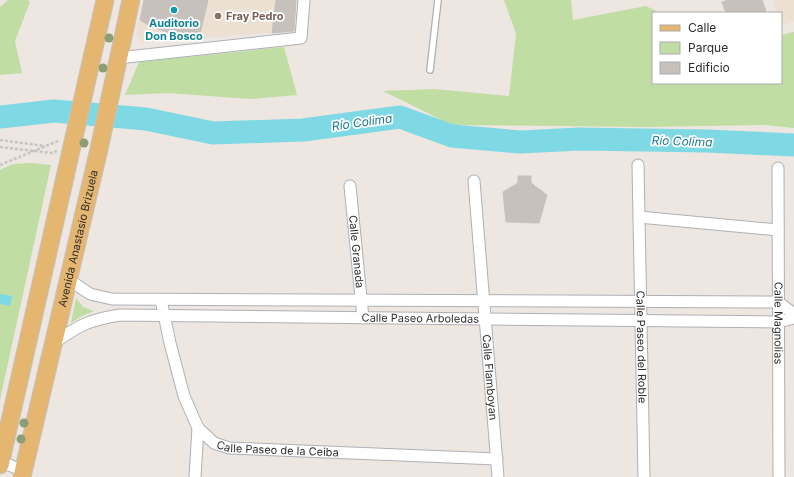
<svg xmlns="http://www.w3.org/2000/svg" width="794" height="477" viewBox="0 0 794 477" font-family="Inter,sans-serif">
<rect width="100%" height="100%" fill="#ede6e1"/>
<!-- education -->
<path fill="#ece0d2" d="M144,0h152l-2,31 -152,12 -6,-10z
M773,0h21v21l-12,5 -1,-13h-4z"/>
<!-- green -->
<path fill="#c0dda3" d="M8,0h19l3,2 -15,39 7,32 -22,2v-68z
M504,0h67l2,20 73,-14 14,7h-7v70h128v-48l13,-3v96l-30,-3 -117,2 -195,-2 -69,-34 51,-2 75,7 7,-62z
M284,47l13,48 -47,4 -82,-6 -43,2 14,-33z
M31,163l20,2 -51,235v-230l13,-6z
M76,298l7,9 11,4 -14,6 -9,6z"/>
<!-- water -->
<path fill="#7fd9e4" d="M0,294l12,2 -2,10 -10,-2z"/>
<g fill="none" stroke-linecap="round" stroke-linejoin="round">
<!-- river -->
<path stroke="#7fd9e4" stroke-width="23" d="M0,117l54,-6 92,8 67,14 90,-3 97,-13 52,19 68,6 60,-3 127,2 87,4"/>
</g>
<!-- building -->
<path fill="#c6c1bc" stroke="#c8c1ba" d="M144,0h64l-8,34 -33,-2 -15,-5 -12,-7z
M276,0h20l-2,31 -22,2z
M728,0h34l4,11 -6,2h-34l-4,-11z
M518,176h13v7l16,12 -8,28 -33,-1 -3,-30 15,-9z"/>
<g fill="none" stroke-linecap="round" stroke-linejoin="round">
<!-- service casing -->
<g stroke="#adb1b7" stroke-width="8">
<path id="service" d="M430,70l8,-70"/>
</g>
<!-- minor casing -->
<g stroke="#adb1b7" stroke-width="13">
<g id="minor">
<path d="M118,58l183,-20 3,-38"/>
<path id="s1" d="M638,165l6,312"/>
<path id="s2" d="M778,168l1,309"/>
<path id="s3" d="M474,181l24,296"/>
<path id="s4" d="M350,186l13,132"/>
<path d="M639,217l139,13"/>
<path d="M68,279l22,15 22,5 666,3 16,12"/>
<path id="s5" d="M161,300l9,43 14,53 14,32 16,15 15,5 268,11"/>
<path id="s6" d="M54,343c25,-18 35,-23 66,-28l658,7 16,-4"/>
<path d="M0,461l23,10"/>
<path d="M195,477l3,-49"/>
</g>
</g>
<!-- primary casing -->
<g stroke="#c4c4c4" stroke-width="19">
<g id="primary">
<path d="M0,465l105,-465"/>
<path id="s7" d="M22,477l77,-328 32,-149"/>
</g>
</g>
<!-- path -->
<path stroke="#c4c4c4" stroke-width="2.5" stroke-dasharray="3 2" stroke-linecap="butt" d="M0,140l45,6
M0,147l52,6 5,-2
M0,165l58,-24"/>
<!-- service -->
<use href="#service" stroke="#fff" stroke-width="5.5"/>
<!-- minor -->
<use href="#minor" stroke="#fff" stroke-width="11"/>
<!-- primary -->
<use href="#primary" stroke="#e4b66f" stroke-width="17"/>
</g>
<!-- trees -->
<g fill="#8b9e78">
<circle cx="109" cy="38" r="4.5"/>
<circle cx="103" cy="68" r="4.5"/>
<circle cx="84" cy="143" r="4.5"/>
<circle cx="24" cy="423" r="4.5"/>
<circle cx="21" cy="439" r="4.5"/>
</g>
<!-- markers -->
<circle fill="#0f9aa8" stroke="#fff" stroke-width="1.5" cx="174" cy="10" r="4"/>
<circle fill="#8d6e63" stroke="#fff" stroke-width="1.5" cx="218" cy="16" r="4"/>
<g text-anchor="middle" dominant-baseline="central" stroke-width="3.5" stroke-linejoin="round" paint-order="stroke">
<!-- education labels -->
<g font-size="11" font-weight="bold" fill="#785e54" stroke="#fff" text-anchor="start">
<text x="226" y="16">Fray Pedro</text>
</g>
<!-- culture labels -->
<g font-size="11" font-weight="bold" fill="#0d838f" stroke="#fff">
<text x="174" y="23">Auditorio<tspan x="174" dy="13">Don Bosco</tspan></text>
</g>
<!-- street labels -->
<g font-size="11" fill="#2d2d2d" stroke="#fff">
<text stroke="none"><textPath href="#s7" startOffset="245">Avenida Anastasio Brizuela</textPath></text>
<text stroke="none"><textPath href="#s4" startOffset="66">Calle Granada</textPath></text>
<text stroke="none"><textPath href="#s6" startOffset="373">Calle Paseo Arboledas</textPath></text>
<text stroke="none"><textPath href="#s2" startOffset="155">Calle Magnolias</textPath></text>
<text stroke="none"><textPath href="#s1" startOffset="182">Calle Paseo del Roble</textPath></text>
<text stroke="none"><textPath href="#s3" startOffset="197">Calle Flamboyan</textPath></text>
<text stroke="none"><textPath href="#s5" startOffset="220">Calle Paseo de la Ceiba</textPath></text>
</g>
<!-- water labels -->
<g font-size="12" font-style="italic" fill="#1b7c92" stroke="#fff">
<text transform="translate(362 122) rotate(-8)">Río Colima</text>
<text transform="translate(682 141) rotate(2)">Río Colima</text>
</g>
</g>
<!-- legend -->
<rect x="652" y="12" width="130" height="72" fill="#ffffff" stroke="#ababab"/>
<rect x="660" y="25" width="20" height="6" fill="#e4b66f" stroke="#ababab"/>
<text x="688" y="32" font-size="12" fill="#2d2d2d">Calle</text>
<rect x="660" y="42" width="20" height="12" fill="#c0dda3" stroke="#ababab"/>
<text x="688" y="52" font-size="12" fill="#2d2d2d">Parque</text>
<rect x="660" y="62" width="20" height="12" fill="#c6c1bc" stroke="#ababab"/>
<text x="688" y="72" font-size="12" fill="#2d2d2d">Edificio</text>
</svg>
